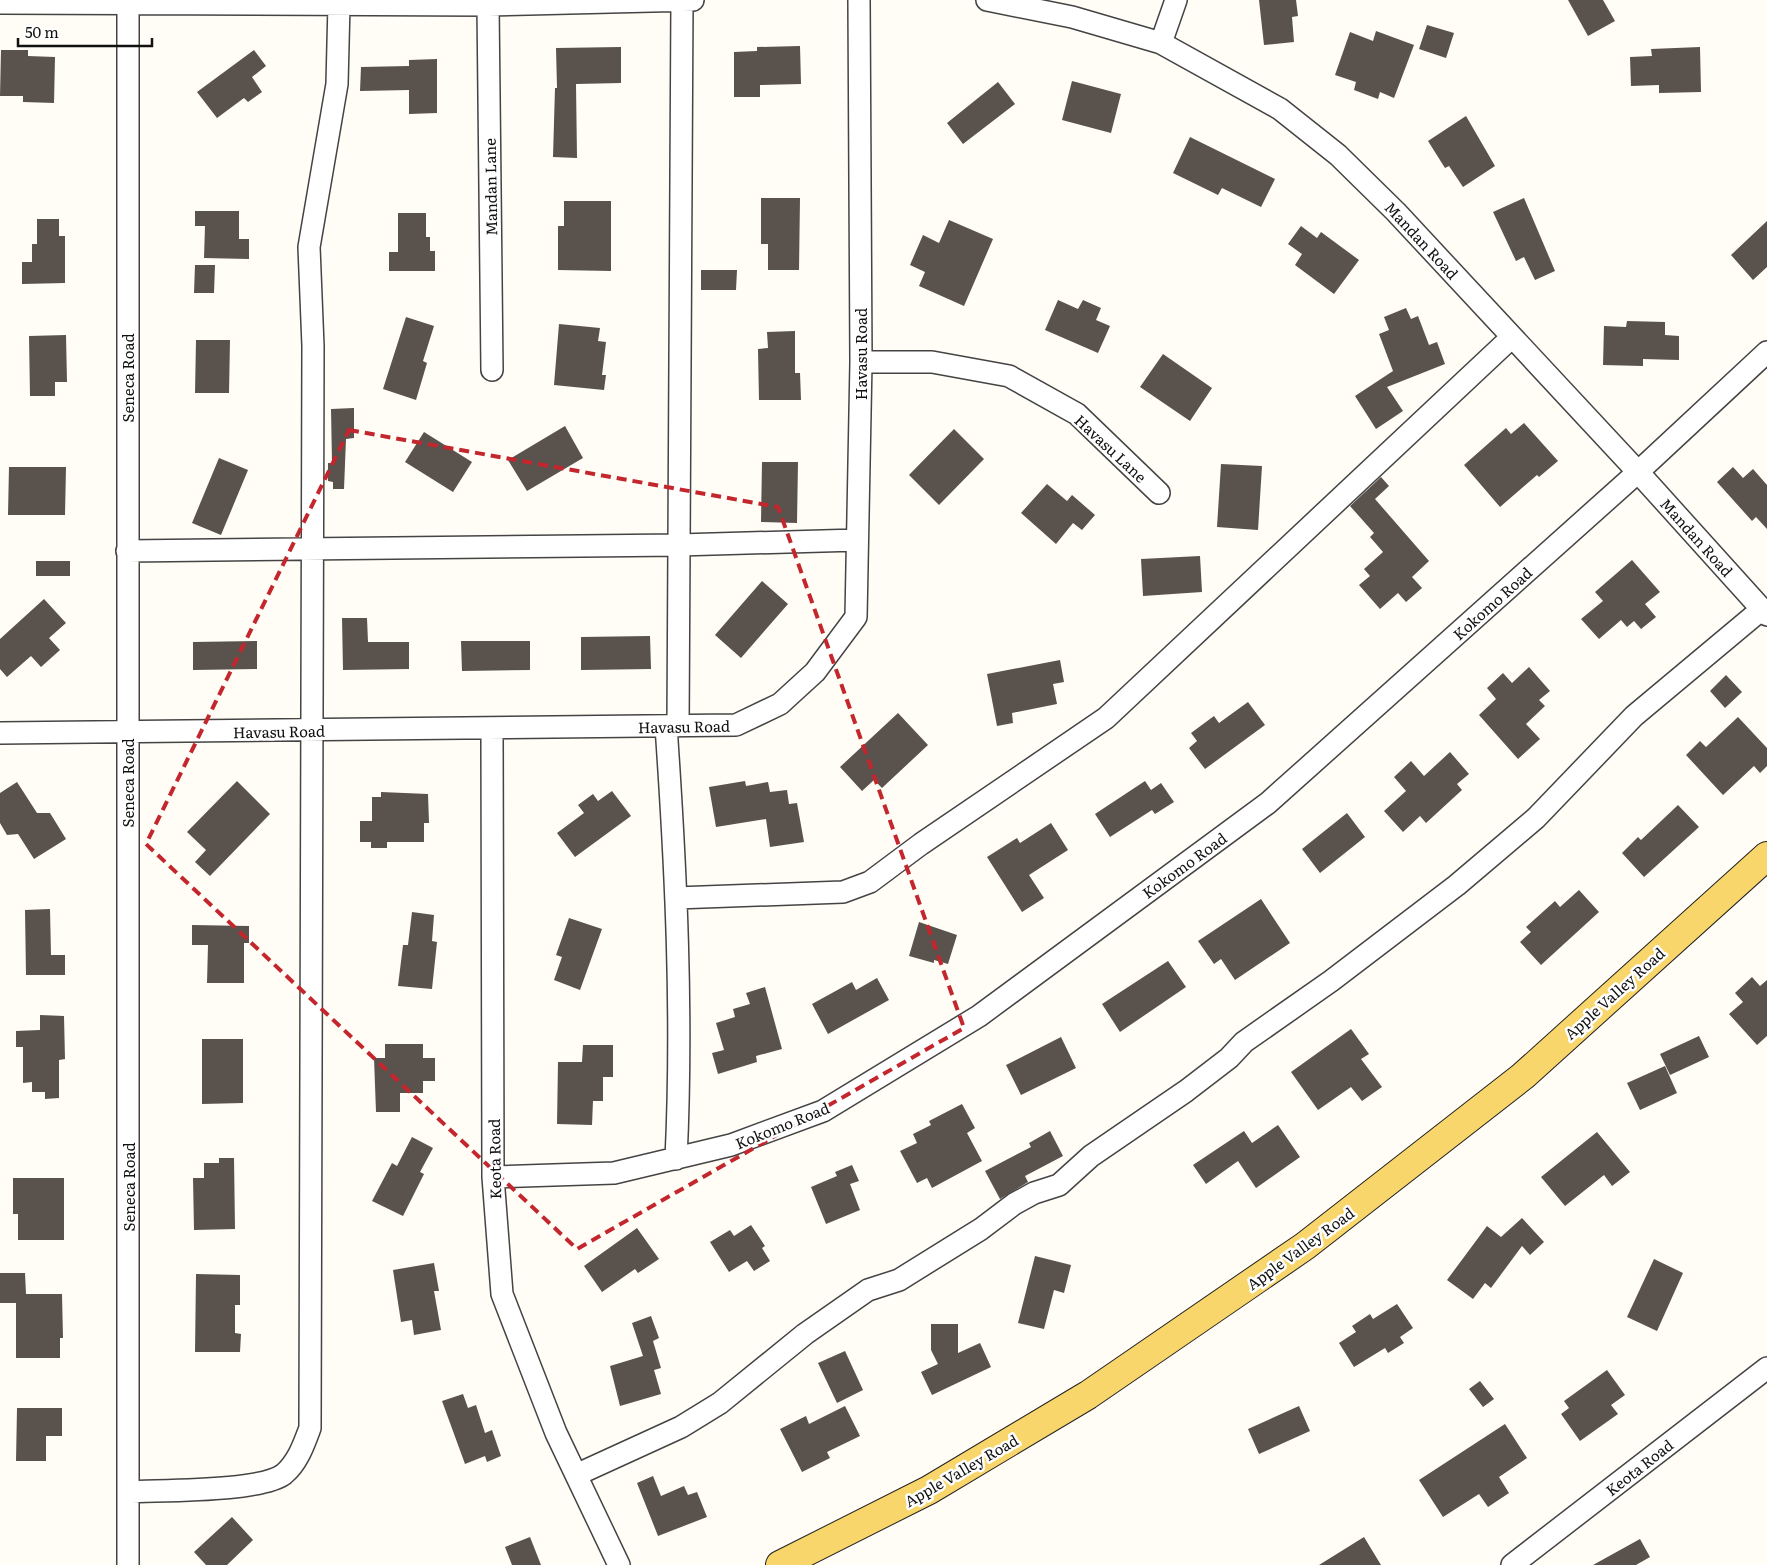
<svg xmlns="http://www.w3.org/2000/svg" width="1767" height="1565" viewBox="0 0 1767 1565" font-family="Literata,serif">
<rect width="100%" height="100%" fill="#fffdf5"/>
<!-- building -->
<path fill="#5a524d" d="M1259,0h37l2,16 -6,1 2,25 -30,3z
M1568,0h35l12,21 -27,15z
M1427,25l27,8 -8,25 -27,-9z
M1376,31l38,14 -20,53 -14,-6 -2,7 -24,-9 2,-8 -21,-7 15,-43 23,9z
M800,46l1,38 -41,1v12h-26v-45l23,-1v-4z
M621,47v36l-45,1 1,74 -24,-1 2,-69h2l-1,-40z
M1700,47l1,45 -42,1v-8l-28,1 -1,-29 22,-1 -1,-7z
M1,50h27v6l27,1 -1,46 -31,-1v-6h-23z
M254,50l12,16 -14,11 10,15 -14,10 -4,-4 -27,20 -20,-26z
M437,59v54l-28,1v-24l-49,1 1,-24 48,-1v-6z
M1072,81l49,13 -10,39 -49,-13z
M998,82l17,22 -52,40 -16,-21z
M1466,116l29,50 -32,21 -14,-21 -4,2 -17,-27z
M1190,137l85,42 -14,28 -39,-19 -4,7 -45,-22z
M761,198h39l-1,72h-31v-26h-7z
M1524,198l31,73 -20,9 -11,-23 -8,4 -23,-49z
M564,201h47v70l-53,-1v-44h6z
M195,211h44v28h10v20l-45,-1 1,-32h-10z
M398,213h28v24h4v14h5v20h-46v-19h9z
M37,219h22v17h6v47l-43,1v-22h10v-18h5z
M949,220l44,19 -29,67 -45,-20 6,-14 -15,-7 13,-30 16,8z
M1767,221v46l-14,13 -22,-25z
M1301,226l16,12 4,-6 38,28 -25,34 -39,-29 7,-11 -14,-10z
M195,265h20l-1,28h-20z
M701,270h36l-1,20h-35z
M1058,300l20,9 5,-9 18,8 -5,12 14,6 -12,27 -53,-23z
M1406,308l5,11 7,-3 11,29 8,-3 8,22 -58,23 16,24 -27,18 -21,-33 38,-25 -14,-37 10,-4 -5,-13z
M406,317l28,9 -11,35 4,2 -11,37 -33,-11z
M1627,321l38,1v13l14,1v24l-36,-1v7l-40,-1 1,-39 22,1z
M559,324l41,4 -2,13 8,1 -4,33h4l-2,15 -50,-5z
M795,331v42h5l1,27h-42l-1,-51 10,-1 -1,-16z
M66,335l1,47h-12v14h-25l-1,-60z
M196,340h34l-1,53h-34z
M1163,354l49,34 -22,33 -50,-34z
M354,408v30l-8,1 -2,50h-11v-7l-5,-1v-18h4l-1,-54z
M1524,423l34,38 -19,16 -2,-2 -37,32 -36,-42 42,-37 5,6z
M565,426l18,32 -56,33 -19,-31z
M954,429l30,30 -45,46 -30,-30z
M424,432l48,30 -19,30 -48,-30z
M219,458l29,12 -27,65 -29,-12z
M762,462h36l-1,61 -36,-1z
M1221,464l41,2 -4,64 -41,-3z
M9,467h57l-1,48h-57z
M1733,467l10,11 10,-9 14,16v44l-11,-12 -4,4 -35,-39z
M1381,477l8,9 -14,13 54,62 -17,16 10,11 -16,14 -8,-9 -18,16 -21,-24 11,-9 -6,-7 19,-17 -13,-15 4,-4 -24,-27z
M1047,484l20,17 5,-6 23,20 -13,15 -9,-7 -17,21 -35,-31z
M1200,556l2,36 -59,4 -2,-37z
M1632,560l28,32 -15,12 11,13 -15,12 -7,-8 -7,6 -6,-7 -22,19 -18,-20 22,-18 -8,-9z
M36,561h34v15h-34z
M762,581l26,23 -47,54 -26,-23z
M44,599l22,24 -17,15 11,12 -19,17 -10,-11 -24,21 -7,-8v-30z
M342,618h25l1,24h41v27l-66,1z
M650,636l1,33 -70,1v-33z
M257,641v28l-64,1v-28z
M461,641h69v29l-68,1z
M1060,660l4,22 -11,2 4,20 -45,9 1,10 -16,3 -10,-52z
M1529,667l21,24 -11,9 6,6 -19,18 14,15 -22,20 -39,-44 17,-16 -9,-11 16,-15 9,10z
M1726,675l16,17 -17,16 -15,-17z
M1248,702l17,23 -60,44 -16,-21 8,-7 -6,-8 23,-17 5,7z
M898,713l30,32 -46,43 -8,-8 -12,11 -22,-24z
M1738,717l29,31v18l-7,7 -6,-7 -31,29 -37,-40 14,-14 6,6z
M1450,752l19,22 -12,10 5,6 -36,33 -6,-7 -17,16 -19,-21 22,-20 -12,-14 17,-16 13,15z
M237,781l33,33 -60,62 -15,-14 11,-12 -19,-18z
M745,781l1,5 22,-4 2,10 17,-2 2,14 8,-1 7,39 -34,5 -4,-28 -50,8 -7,-40z
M1145,781l6,9 10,-7 13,19 -19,12 -3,-4 -42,27 -15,-23z
M17,782l20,31h13l16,26 -32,20 -16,-25 -11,1 -7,-12v-30z
M612,791l19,25 -56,41 -18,-24 27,-20 -6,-8 15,-11 5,7z
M381,792l47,2 1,29h-5v19h-37v6h-16v-6h-11v-21h12v-24h9z
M1678,805l21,22 -55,50 -22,-24 16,-16 3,3z
M1347,813l18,24 -45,36 -18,-24z
M1051,823l17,27 -39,25 15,23 -22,14 -35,-55 30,-19 3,5z
M1579,890l20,22 -58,53 -21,-23 11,-10 -5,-5 29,-26 5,6z
M1261,899l29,44 -55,37 -14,-21 -7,5 -16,-23z
M50,909l1,46h14v20h-39l-1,-65z
M412,912l22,3 -2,26 5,1 -5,47 -34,-3 5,-41h5z
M569,918l33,11 -22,61 -26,-10 8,-23 -6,-2z
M919,922l38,13 -9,29 -14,-4v3l-25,-7z
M192,925l57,1v17h-5v40h-37l1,-38h-16z
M1168,961l18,26 -66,45 -18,-28z
M1752,977l8,9 7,-6v56l-10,9 -28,-31 14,-12 -8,-9z
M877,978l12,22 -61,34 -16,-30 40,-22 4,8z
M765,987l17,62 -26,7 1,6 -39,12 -6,-21 12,-3 -8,-27 19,-6 -2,-8 17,-5 -4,-11z
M40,1015l24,1 1,43 -6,1v38l-14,1v-7h-13v-10l-9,1v-36h-7v-16l24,-1z
M1351,1029l18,25 -8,5 21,28 -20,14 -11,-14 -33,23 -27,-38z
M1699,1036l10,21 -39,18 -10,-21z
M1061,1037l15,31 -55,27 -15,-30z
M202,1039h41v64l-41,1z
M385,1044h38v14h12v23h-12v12h-23v19h-24l-2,-54h11z
M583,1045h30v32h-10v24h-10l-1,24 -35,-1 1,-62h24z
M1665,1066l12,27 -37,17 -13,-27z
M962,1104l13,24 -8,5 15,28 -50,27 -5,-10 -10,5 -17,-32 17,-8 -4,-9 18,-9 -2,-4z
M1278,1125l22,32 -44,31 -18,-27 -32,23 -13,-19 51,-34 8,12z
M1050,1131l13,25 -38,20 3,6 -28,17 -15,-28 46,-24 -2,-4z
M1597,1132l33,40 -18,14 -8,-11 -39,31 -24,-29z
M412,1137l21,11 -13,24 4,2 -21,42 -31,-15 20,-38 5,3z
M219,1158h15l1,71 -41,1 -1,-52h11v-15h15z
M852,1165l7,16 -9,3 10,26 -34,14 -15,-37 26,-11 -2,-4z
M13,1178h51v62h-46v-26h-5z
M1522,1218l22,24 -14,13 -8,-9 -31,42 -6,-5 -12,16 -26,-19 40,-54 14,11z
M751,1225l14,21 -3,2 8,13 -16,10 -7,-10 -18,11 -19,-30 20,-12 4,6z
M637,1228l22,31 -21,14 -3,-4 -33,23 -18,-26z
M1035,1256l36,9 -7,28 -10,-3 -10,39 -26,-6z
M1654,1259l29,14 -26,58 -30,-14z
M434,1263l5,28h-5l7,39 -27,5 -2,-15 -11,2 -8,-52z
M0,1273h25l1,21h36l1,44h-3v20h-44v-55h-16z
M196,1274l44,1v30h-5v28l6,1 -1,18h-45z
M1397,1304l16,24 -13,9 4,6 -16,10 -3,-5 -31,19 -15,-24 17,-11 -4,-6 18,-12 3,5z
M651,1316l8,22 -6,3 8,27 -7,2 7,24 -41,12 -10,-40 33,-10 -11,-33z
M931,1324h27v29l22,-10 11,24 -59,28 -11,-23 17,-8 -7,-14z
M845,1351l18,39 -26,13 -19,-40z
M1607,1370l18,25 -14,10 7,9 -38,27 -19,-27 8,-6 -5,-7z
M1480,1381l14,18 -11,8 -14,-18z
M463,1394l5,14 8,-3 9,28 7,-3 9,26 -14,6 -2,-6 -20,8 -23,-63z
M845,1406l15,30 -33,16 3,6 -28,14 -22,-43 26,-13 3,8z
M1299,1406l11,25 -51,23 -11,-25z
M17,1408h45v28h-16v25h-30z
M1505,1424l22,34 -28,19 10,16 -21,14 -9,-13 -36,23 -24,-37z
M653,1476l8,20 23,-10 4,9 9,-3 10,25 -49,19 -21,-53z
M232,1517l21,23 -26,25h-21l-12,-13z
M530,1537l11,28h-29l-7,-18z
M1364,1537l17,28h-62z
M1640,1539l10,18 -14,8h-43z"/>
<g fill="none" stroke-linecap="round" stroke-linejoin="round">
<!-- minor casing -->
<g stroke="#444" stroke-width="24">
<path id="minor" d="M128,0v1565
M987,0l85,17 89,26 119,66 58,46 58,57 242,260 129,143
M0,3l488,2 205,-5
M488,5l4,365
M1161,43l15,-43
M861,362h71l77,14 68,38 82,79
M127,551l552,-6 178,-5
M666,726c10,144 17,289 10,433
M678,726l4,-726
M492,729l1,448 9,117 54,139 63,132
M0,733l736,-8 44,-21 35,-32 41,-55 5,-255 -2,-362
M676,898l167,-6 27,-10 51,-38 185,-126 406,-381
M493,1177l121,-4 117,-28 92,-34 156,-95 289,-213 370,-331 129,-120
M576,1475l105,-48 39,-24 85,-69 63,-44 31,-10 82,-51 33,-25 20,-11 25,-8 32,-29 95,-65 43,-33 15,-16 87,-61 126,-96 79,-67 98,-102 128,-107
M128,1492c33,-2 133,0 156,-18 14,-12 20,-30 26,-46l3,-1082 -4,-99 28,-163 2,-80
M1512,1565l255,-197"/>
</g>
<!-- major casing -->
<g stroke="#222" stroke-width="30">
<path id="major" d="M780,1565l149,-75 159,-95 217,-149 218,-170 244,-220"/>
</g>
<!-- minor -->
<use href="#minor" stroke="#fff" stroke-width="21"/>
<!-- major -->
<use href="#major" stroke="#f9d66b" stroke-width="28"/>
</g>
<!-- marked area -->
<path fill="none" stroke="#c4262e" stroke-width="4" stroke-dasharray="10 6" stroke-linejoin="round" d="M349,430l429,77 186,521 -387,221 -431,-405z"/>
<g text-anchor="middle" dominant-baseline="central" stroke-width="5" stroke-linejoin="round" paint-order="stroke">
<!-- street labels -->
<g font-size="15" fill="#111" stroke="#fff">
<text transform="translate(490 187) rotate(-91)">Mandan Lane</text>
<text transform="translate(1422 240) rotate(47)">Mandan Road</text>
<text transform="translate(860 354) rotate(-90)">Havasu Road</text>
<text transform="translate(127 378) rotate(-90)">Seneca Road</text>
<text transform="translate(1111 448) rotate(43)">Havasu Lane</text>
<text transform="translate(1697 537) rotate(48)">Mandan Road</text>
<text transform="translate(1492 603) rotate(-42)">Kokomo Road</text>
<text transform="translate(684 726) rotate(-1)">Havasu Road</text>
<text transform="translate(279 731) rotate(-1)">Havasu Road</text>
<text transform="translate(127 783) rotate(-90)">Seneca Road</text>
<text transform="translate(1184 865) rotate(-36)">Kokomo Road</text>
<text transform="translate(1614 993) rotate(-42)">Apple Valley Road</text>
<text transform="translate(782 1125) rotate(-22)">Kokomo Road</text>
<text transform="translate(494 1159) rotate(-91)">Keota Road</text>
<text transform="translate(128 1187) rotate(-90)">Seneca Road</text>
<text transform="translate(1300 1248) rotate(-36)">Apple Valley Road</text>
<text transform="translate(1639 1467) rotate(-38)">Keota Road</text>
<text transform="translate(961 1470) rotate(-30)">Apple Valley Road</text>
</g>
</g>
<!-- scale -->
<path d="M18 38v8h134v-8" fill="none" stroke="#111111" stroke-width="2.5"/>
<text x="25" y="38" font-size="15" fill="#111111" stroke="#ffffff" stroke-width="4" paint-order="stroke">50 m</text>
</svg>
